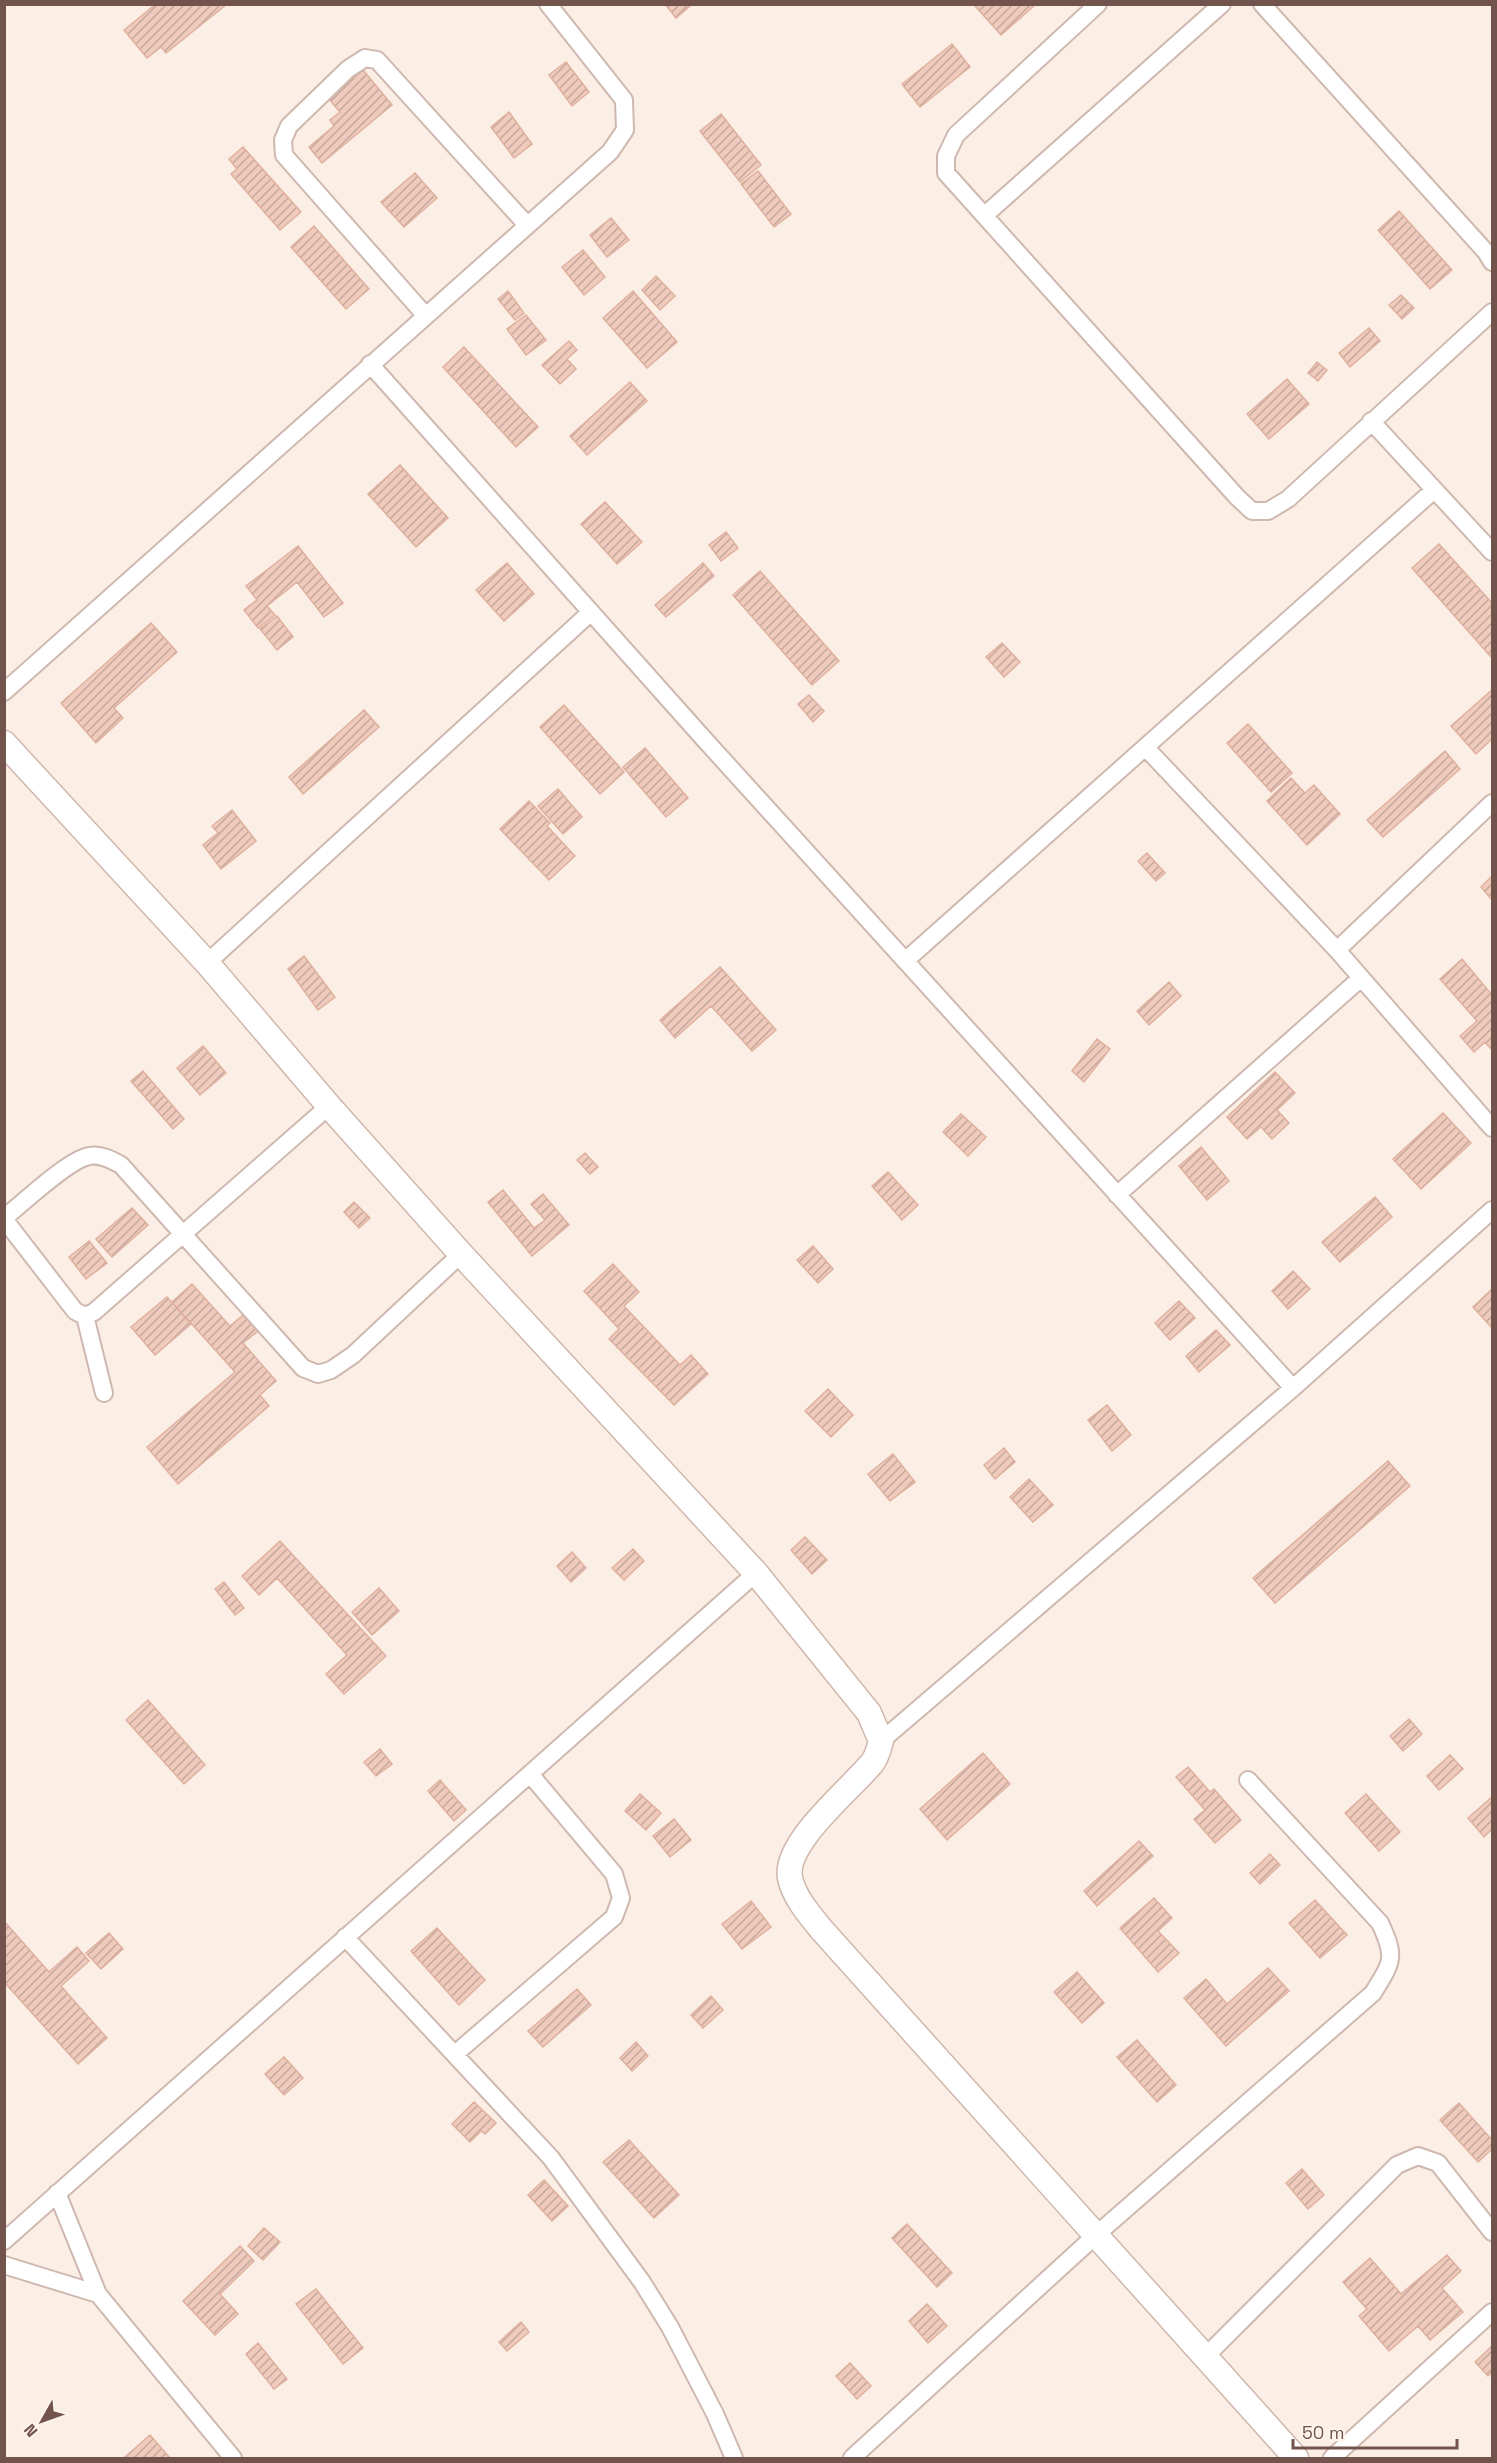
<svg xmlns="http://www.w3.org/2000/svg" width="1497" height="2463" viewBox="0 0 1497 2463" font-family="'Space Grotesk',sans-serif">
<defs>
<pattern id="building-hatch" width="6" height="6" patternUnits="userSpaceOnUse" patternTransform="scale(1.5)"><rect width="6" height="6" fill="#efcbbe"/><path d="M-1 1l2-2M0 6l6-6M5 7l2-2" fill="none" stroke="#c6a79d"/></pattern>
</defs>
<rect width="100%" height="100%" fill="#fbefe5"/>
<!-- building -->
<path fill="url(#building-hatch)" stroke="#e0b09f" stroke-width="1.5" d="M156,4h71l-61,49 -5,-6 -14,11 -23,-28z
M665,4h24l1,2 -14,12z
M977,4h59l-35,31 -26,-29z
M952,44l18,23 -50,40 -18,-23z
M566,62l23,30 -17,14 -23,-31z
M363,70l29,35 -70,58 -13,-16 25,-21 -4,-6 10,-8 -12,-14z
M509,112l23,32 -18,14 -23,-31z
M721,114l40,51 -21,17 -40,-51z
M243,147l58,65 -21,18 -49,-56 6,-5 -8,-10z
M758,171l33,43 -17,13 -33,-43z
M415,173l22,25 -33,29 -23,-25z
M1399,211l53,59 -22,19 -52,-59z
M611,218l18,22 -22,17 -17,-22z
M314,226l55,63 -23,20 -55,-62z
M583,250l22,27 -21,18 -22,-28z
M656,276l19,20 -15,14 -18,-20z
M508,291l16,22 -9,7 -17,-21z
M633,291l44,51 -30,26 -44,-50z
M1401,295l13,13 -12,11 -13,-14z
M526,315l20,25 -20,15 -19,-26z
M1369,328l11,13 -30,26 -11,-14z
M569,341l8,9 -10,9 9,10 -16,15 -18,-19z
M464,347l74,80 -22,20 -73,-80z
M1317,362l10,8 -9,11 -10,-8z
M1287,379l22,25 -40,35 -22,-25z
M630,382l17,19 -60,54 -17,-19z
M400,465l48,53 -32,29 -48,-53z
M605,502l37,40 -25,22 -36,-40z
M726,532l12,16 -17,13 -12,-16z
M1439,544l53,59v55l-80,-90z
M298,546l45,57 -19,14 -27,-35 -30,24 8,9 -17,13 -14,-18 13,-10 -11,-14z
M507,563l27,31 -30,27 -28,-31z
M703,563l11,13 -48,41 -11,-12z
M760,571l79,90 -27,24 -79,-90z
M277,616l16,21 -16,13 -17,-21z
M151,623l26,29 -63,56 9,10 -27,25 -35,-40z
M1002,643l18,19 -16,15 -18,-20z
M1492,690v49l-16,15 -25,-28z
M809,695l15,16 -11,11 -15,-18z
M564,705l60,67 -24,22 -60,-67z
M364,710l15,17 -76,67 -14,-17z
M1248,724l44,49 -21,19 -44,-49z
M645,748l43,50 -22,19 -43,-50z
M1445,751l15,18 -77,68 -16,-17z
M1291,778l14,15 9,-8 26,29 -33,31 -40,-44z
M558,789l24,28 -19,17 -25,-28z
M529,801l21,22 -3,3 28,30 -26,24 -49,-51z
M232,810l24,31 -35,28 -18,-24 15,-12 -6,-7z
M1147,853l18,20 -9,8 -18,-20z
M1492,876v24l-11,-13z
M304,956l31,41 -17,13 -30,-41z
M1462,959l30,36v55l-7,-8 -11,10 -14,-16 17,-15 -37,-42z
M720,967l56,63 -24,21 -41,-45 -36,32 -15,-18z
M1169,982l12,14 -32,29 -12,-14z
M1097,1039l13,10 -26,33 -12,-11z
M203,1046l23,27 -26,22 -23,-27z
M143,1071l41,48 -11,10 -42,-48z
M1275,1072l20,21 -18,17 12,13 -17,16 -11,-12 -14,12 -20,-22z
M1443,1113l28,30 -50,46 -28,-30z
M961,1114l25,23 -18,19 -25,-24z
M1201,1147l28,34 -22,19 -28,-34z
M585,1153l13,14 -8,7 -13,-14z
M888,1172l30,33 -16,15 -30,-34z
M503,1190l31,38 11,-8 -14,-16 12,-10 26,31 -37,31 -44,-54z
M1375,1197l17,20 -52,45 -18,-20z
M354,1202l16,16 -11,10 -15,-16z
M132,1208l16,17 -36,32 -16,-18z
M89,1241l18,22 -21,16 -17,-22z
M813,1246l20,23 -15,14 -21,-23z
M613,1264l26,28 -15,14 56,59 11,-10 17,19 -34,31 -65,-66 10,-10 -35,-38z
M1293,1271l17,18 -22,20 -16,-18z
M192,1284l38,42 18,-15 14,17 -19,15 33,38 -16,14 9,11 -91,78 -31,-37 88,-75 -63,-70z
M1492,1289v39l-19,-21z
M167,1297l24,27 -36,31 -24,-28z
M1179,1301l16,17 -25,22 -15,-17z
M1216,1330l14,15 -31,27 -13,-16z
M828,1389l25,26 -22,22 -26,-26z
M1107,1405l24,30 -19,16 -24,-31z
M1004,1448l11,14 -20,17 -11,-14z
M893,1454l22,28 -25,19 -22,-27z
M1388,1461l22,25 -135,117 -22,-25z
M1029,1479l24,26 -20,17 -23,-25z
M805,1537l22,23 -15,14 -21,-24z
M280,1541l106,115 -42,38 -18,-20 21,-19 -70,-77 -18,17 -17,-19z
M633,1549l11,12 -20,19 -12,-12z
M572,1552l14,16 -15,14 -14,-16z
M224,1582l20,26 -9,7 -20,-26z
M379,1588l20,23 -27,24 -20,-23z
M148,1700l57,65 -21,19 -58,-64z
M1409,1719l13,15 -19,17 -13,-15z
M380,1749l12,15 -16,12 -12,-14z
M983,1753l27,31 -63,56 -27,-31z
M1450,1755l13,14 -24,21 -12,-14z
M1188,1767l22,25 4,-3 27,31 -26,23 -21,-24 11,-9 -29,-33z
M440,1780l26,30 -12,11 -26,-30z
M640,1794l21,19 -15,17 -21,-19z
M1366,1794l34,38 -21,19 -34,-38z
M1492,1797v32l-8,8 -16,-19z
M674,1819l17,21 -21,17 -17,-21z
M1139,1841l14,15 -56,50 -13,-15z
M1270,1854l10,11 -20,19 -10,-11z
M1154,1898l18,20 -14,13 21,22 -21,19 -38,-44z
M1315,1900l32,35 -27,23 -31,-35z
M751,1901l20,26 -29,22 -20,-25z
M4,1921l45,51 28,-25 12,14 -28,25 46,52 -29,26 -74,-82z
M437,1928l48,52 -26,25 -48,-54z
M109,1933l14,16 -22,20 -15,-16z
M1268,1968l21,23 -63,55 -42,-48 22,-19 21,25z
M1077,1972l27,31 -22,20 -28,-31z
M577,1989l14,16 -48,42 -15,-16z
M711,1996l12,14 -20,18 -12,-13z
M1137,2040l39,45 -19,17 -40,-45z
M636,2042l12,14 -16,15 -12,-13z
M284,2057l19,21 -19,17 -19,-21z
M474,2102l22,21 -11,11 -4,-3 -11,11 -18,-18z
M1459,2103l33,37v9l-14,13 -38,-42z
M629,2140l50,55 -25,23 -51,-56z
M1302,2169l22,26 -16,14 -22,-26z
M544,2180l24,26 -16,15 -24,-26z
M907,2224l45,49 -15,14 -45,-49z
M264,2228l16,14 -17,18 -15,-14z
M240,2246l14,15 -34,33 18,20 -23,21 -32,-34z
M1447,2255l14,16 -19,17 21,24 -33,28 -12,-14 -29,25 -30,-35 8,-7 -24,-27 27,-24 31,36z
M316,2289l47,59 -20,16 -47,-60z
M927,2304l20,22 -19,17 -19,-22z
M521,2322l8,10 -22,19 -8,-9z
M258,2343l29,36 -13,10 -28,-35z
M1492,2346v26l-4,4 -13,-14z
M850,2363l21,23 -14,13 -21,-23z
M150,2435l20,23h-44l-1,-1z"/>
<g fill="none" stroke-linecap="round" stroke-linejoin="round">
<!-- street casing -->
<g stroke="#ceb8af" stroke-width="20">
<path id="street" d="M1098,4l-142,131 -10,21v17l291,324 15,14h16l20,-12 204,-187
M1262,4l224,248 6,10
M985,215l237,-211
M425,315l-141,-160 -1,-15 6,-14 59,-57 17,-11 12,2 150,165
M370,364l334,375 589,649
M1371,421l121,131
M4,692l606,-540 15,-22 -1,-30 -76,-96
M1146,748l191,202
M1492,803l-155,147 155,178
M905,961l529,-471
M207,963l384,-351
M1117,1195l244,-217
M4,1218c18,-14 66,-60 86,-62 11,-2 22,4 31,9l182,203 15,6 13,-4 22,-15 108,-101
M4,1219l71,92 10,5 9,-4 235,-206
M85,1316l19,77
M881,1741l412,-353 199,-178
M345,1937l206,221 91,124 28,45 45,87 19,44
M455,2054l159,-137 7,-19 -7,-24 -84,-100
M57,2193l41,101 135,164
M4,2241l752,-668
M4,2265l94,29
M1205,2357l192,-192 21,-9 20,7 54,69
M852,2458l244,-223 277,-242c20,-32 23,-36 7,-70l-132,-143
M1332,2458l160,-146"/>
</g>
<!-- secondary casing -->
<g stroke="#d0b7ac" stroke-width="27">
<path id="secondary" d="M4,743l203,220 122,143 132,148 295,319 113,140 12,28c-2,7 -4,16 -9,22 -20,25 -89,80 -82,115 4,19 19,36 31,51l475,529"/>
</g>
<!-- street -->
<use href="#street" stroke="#fff" stroke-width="16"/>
<!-- secondary -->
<use href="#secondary" stroke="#fff" stroke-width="24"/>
</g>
<!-- border -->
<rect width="1497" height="2463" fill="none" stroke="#72544c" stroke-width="12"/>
<!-- north arrow -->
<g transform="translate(42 2421) rotate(230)" stroke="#fef4eb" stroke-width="4.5" paint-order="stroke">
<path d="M0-4.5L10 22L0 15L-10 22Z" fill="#72544c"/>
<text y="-9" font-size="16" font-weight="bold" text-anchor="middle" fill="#72544c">N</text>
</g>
<!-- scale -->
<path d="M1293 2439v9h164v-9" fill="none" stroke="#72544c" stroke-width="3"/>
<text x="1302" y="2439" font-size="18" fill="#72544c" stroke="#fef4eb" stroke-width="4.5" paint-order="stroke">50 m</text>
</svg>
